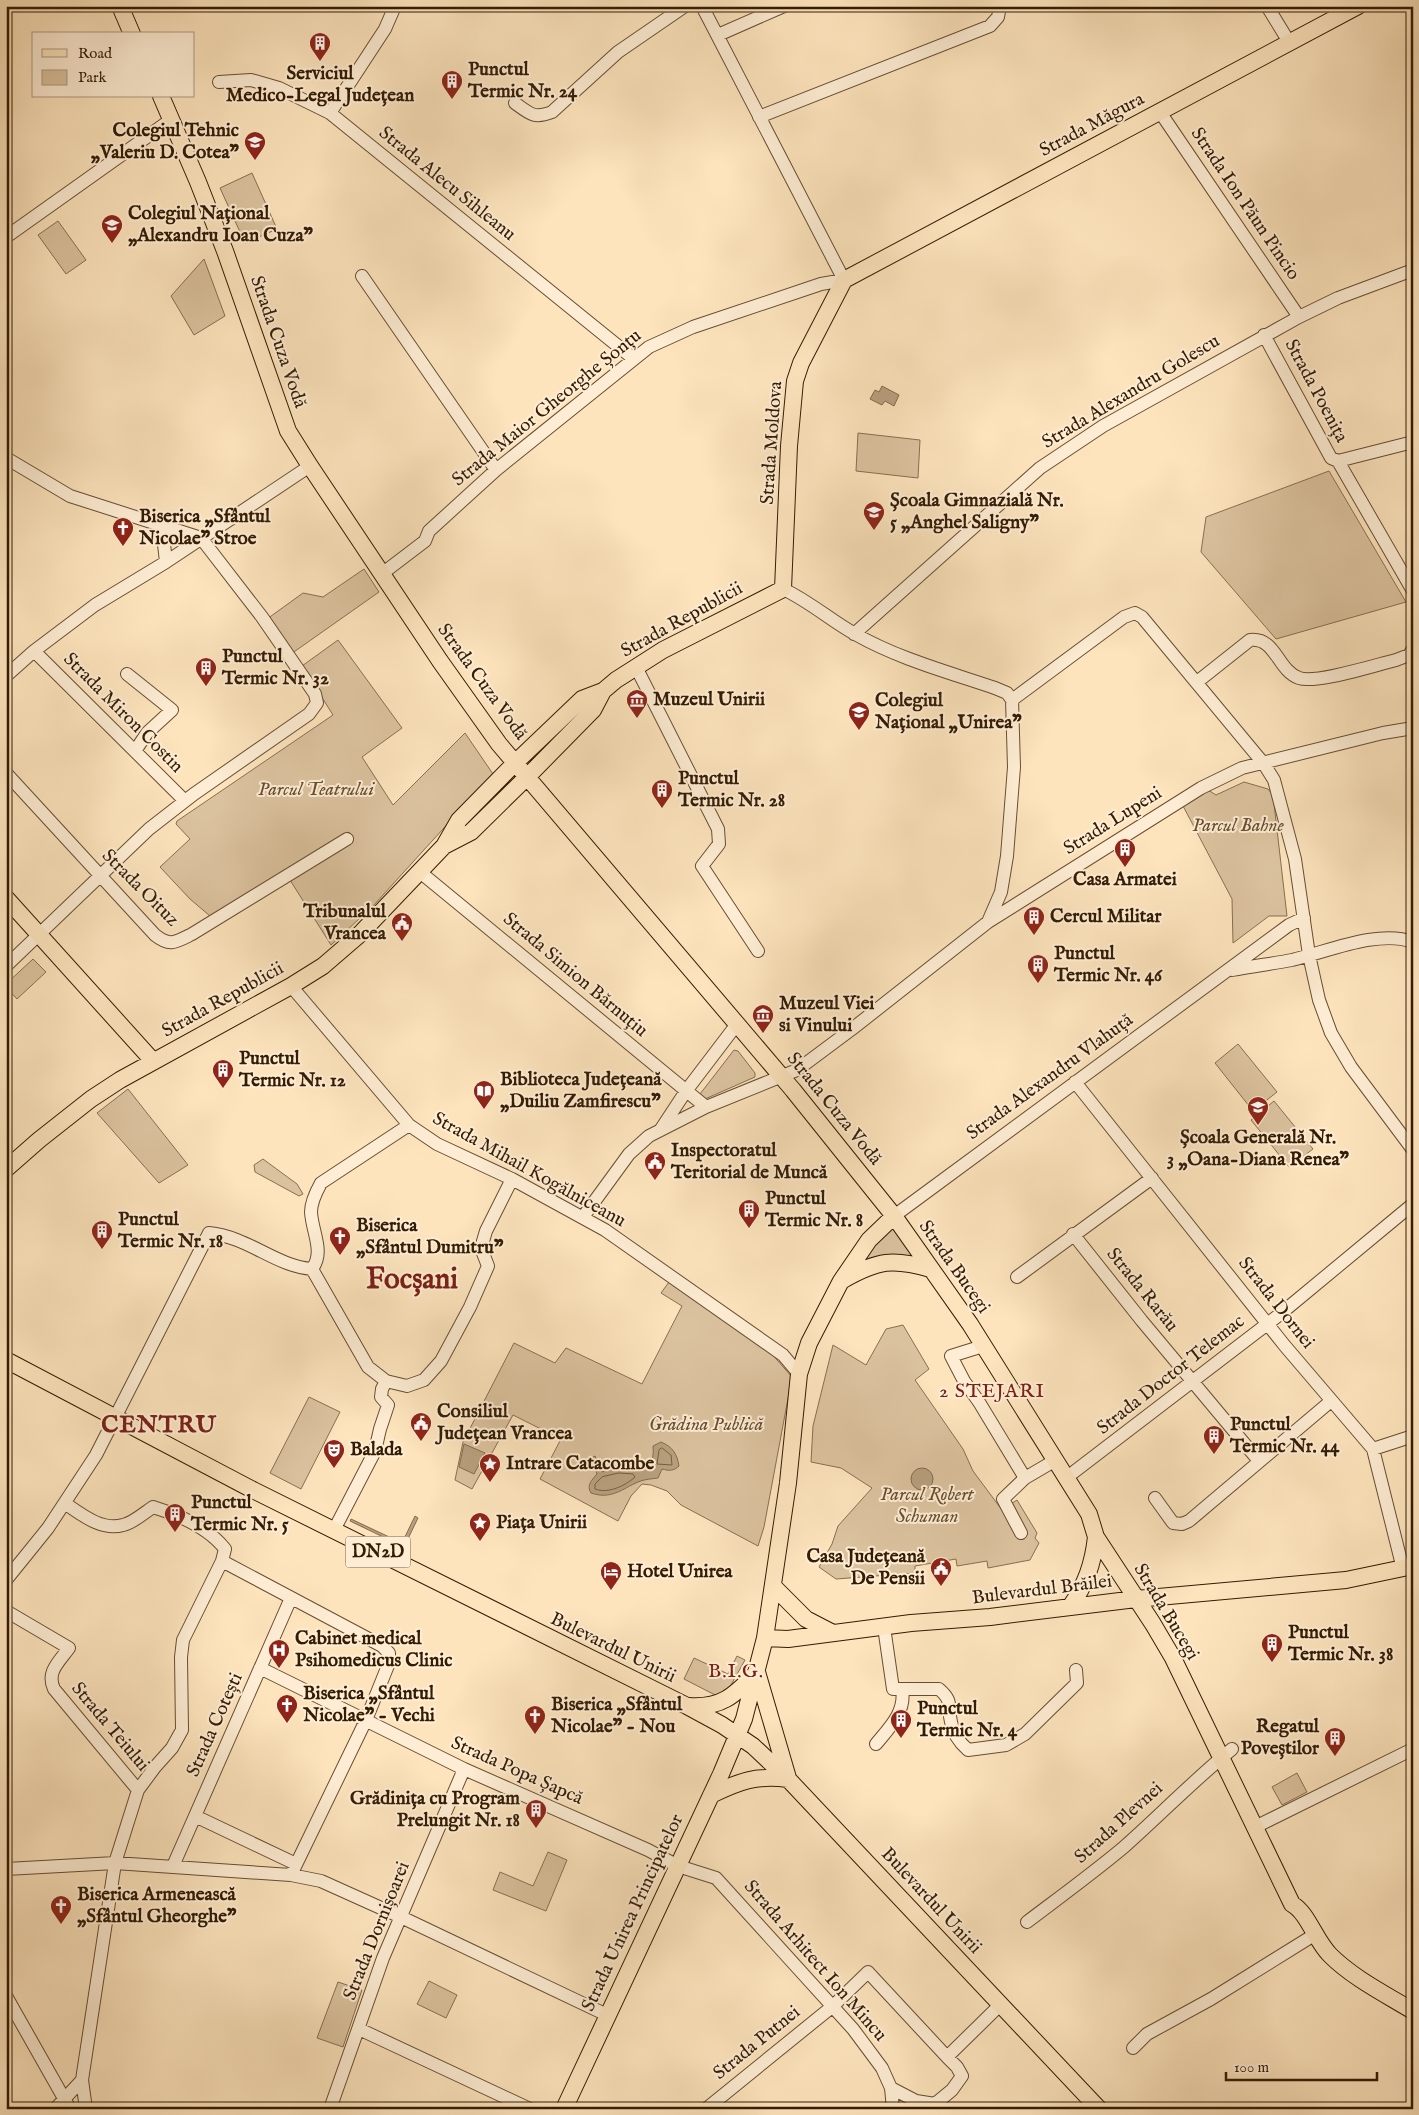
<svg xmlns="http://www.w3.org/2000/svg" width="1419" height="2115" viewBox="0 0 1419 2115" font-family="'IM FELL English',serif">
<rect width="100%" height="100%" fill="#fde4bd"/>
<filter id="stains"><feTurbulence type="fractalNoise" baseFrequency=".004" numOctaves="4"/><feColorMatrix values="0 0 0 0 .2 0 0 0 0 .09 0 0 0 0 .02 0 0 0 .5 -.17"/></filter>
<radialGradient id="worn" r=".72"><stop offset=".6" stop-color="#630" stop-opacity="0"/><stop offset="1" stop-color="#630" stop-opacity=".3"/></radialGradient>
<!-- green -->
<path fill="#dbc29e" stroke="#876f51" d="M252,173l25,56 -32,14 -25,-55z
M58,221l28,39 -20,14 -28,-39z
M204,259l21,57 -31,19 -23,-39z
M858,433l62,7 -2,38 -62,-7z
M1329,471l77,131 -130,37 -75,-87 5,-35z
M364,569l15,23 -88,62 -24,-35 36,-26 20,4z
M338,640l64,88 -40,29 31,48 72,-72 28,41 -120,132 -42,39 -41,-65 44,-26 19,-16 -4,-6 -139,84 -20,-17 -30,-32 30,-28 -14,-15 1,-3 156,-106 -31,-49z
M1244,782l24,7 5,6 14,121h-18l-36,27 -1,-44 -50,-95 26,-14 8,5z
M33,959l13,13 -29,27 -11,-12v-3z
M1238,1044l39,48 -24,19 -38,-48z
M734,1050l4,1 17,22v4l-50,22 -5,-5z
M128,1089l60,76 -29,18 -62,-70z
M1274,1101l39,48 -24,18 -38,-47z
M263,1159l34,25 6,10 -4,2 -44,-24 -1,-7z
M894,1216l37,53 -65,-2 -7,-14z
M669,1282l101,70 22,25 -28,150 -6,19 -77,-41 -14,-14 -16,-6 -9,-1 -11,12 -13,25 -78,-42 21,-40 -48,-24 -41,74 -17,-9 8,-38 51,-99 41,20 11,-15 76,36 40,-78 -21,-13z
M903,1325l26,44 -14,11 48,69 10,22 29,39 15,-10 20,33 -2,5 4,5 -9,17 -42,8 -1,-7 -30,5 -1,-7 -41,7v7l-79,6 -17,-12 13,-23 6,-18 34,-38 -31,-20 -30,-6 2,-36 20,-81 33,20 20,-36z
M309,1397l31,15 -39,77 -31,-16z
M737,1656l8,4 -18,32 -8,5 -35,-18 10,-21 34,16z
M1297,1773l10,19 -25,13 -10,-18z
M548,1852l19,8 -21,51 -53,-21 7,-18 33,14z
M429,1981l28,14 -11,23 -29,-14z
M338,1982l24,8 -19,57 -26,-9z"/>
<!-- water -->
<path fill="#b8a07e" stroke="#836b4d" d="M882,386l17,9 -5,11 -9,-5 -3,4 -12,-6 5,-9 4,2z
M661,1442c12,5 16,12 18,24 -5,5 -10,5 -17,3l-4,9c-7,1 -13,1 -20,4 -16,7 -27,18 -47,11 -5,-8 1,-13 6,-19l-6,-16 4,-2 7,16c20,-9 55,9 51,-26z
M464,1444l21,9 -11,21 -15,-7z
M911 1479a11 11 0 1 1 22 0a11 11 0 1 1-22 0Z
M415,1516l3,2 -14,29 -54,-26 1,-2 51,24z"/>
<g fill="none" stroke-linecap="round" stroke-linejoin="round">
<!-- shore -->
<path stroke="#765e41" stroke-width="1" d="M662,1448l9,7 1,10 -15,-1 2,-14z
M619,1473l14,1 2,3c-10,9 -27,17 -40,12v-5l7,-7z"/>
<!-- minor casing -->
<g stroke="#664e32" stroke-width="14">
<path id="minor" d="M1267,6l22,36
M718,35l66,-29
M219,82l32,-2 28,8 51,25 304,246
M515,103c15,11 19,16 37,9l66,-60 67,-46
M1160,112l139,205
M330,113l55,-84 10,-23
M759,117l231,-91 8,-9 2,-11
M6,237l166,-118
M362,276l134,194
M1264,335l67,123 7,3 75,130
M6,458l64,38 131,42 61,79 53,77 2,9 -8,11 -115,80 -45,35 -143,137
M1338,461l75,-19
M162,526l4,36
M383,573l42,-32 4,-10 67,-61 153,-123 44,-20 128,-43 23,-4 -142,-274
M783,589c26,12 47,31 72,45 44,25 93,38 140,54l12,5 5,7 2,67 -7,89 -6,36 -13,30
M854,634l186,-166 63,-42 196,-109 39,-19 75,-28
M34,651l151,150
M636,667l82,162 1,15 -17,22 56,85
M127,674l45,36 -25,23 -12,18
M6,676l28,-25 61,-46 71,-43 144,-96
M1197,682l53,-42c26,-3 27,30 49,38 17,6 76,-13 97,-18l13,-5 4,-6
M1012,700l112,-83 11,-4 7,4 122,147 10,16 21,79 14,96 10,45 12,33 20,34 62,83
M6,773l149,162c15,12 21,7 37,-1l155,-95
M420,872l286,235
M1232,970c20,-4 40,-6 60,-10 35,-8 86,-31 121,-18
M291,986l118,139 28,19 75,35 93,51 178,125 16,19
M1075,1082l210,264 88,103 30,120
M661,1129l25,-38 51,-67
M894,1216l395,-291 15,-7
M583,1217l46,-63 20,-18 57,-29 91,-37 55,-41 136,-107 213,-134 41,-20 141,-35 30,-5
M1073,1234l69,87 117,140
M312,1269l56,98 18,14 21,5 17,-6 17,-19 29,-54 18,-41 -7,-18 5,-17 26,-52
M312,1269c13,-17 0,-37 -1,-57 0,-10 5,-20 10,-29l88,-58
M1017,1277l135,-99
M983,1346l-32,10 13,25 15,21 46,76
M1373,1449l40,-13
M1066,1478l213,-163 134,-111
M1155,1498l18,25 9,1 7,-3 142,-120
M66,1504c16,11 36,27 57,21 10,-2 21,-12 30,-18 26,8 55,20 72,42l-3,12 -39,79 -2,17 1,73 -10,18 -17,19 -17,23 -23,73 -33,217 4,29
M334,1530l41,-79 5,-22 8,-24 -7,-8 1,-8 4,-8
M1021,1533l-18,-34 22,-21 29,-17
M222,1561l160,85 7,7v10l-23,57 -75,155
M6,1580l42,-52 48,-73 113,-222c40,4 66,33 103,36
M6,1611l63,37c-10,14 -23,24 -15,41l84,101
M884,1627l9,62h46c15,13 8,17 12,33 2,11 9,21 17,28l38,-5 19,-11 52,-51 -1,-13
M260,1668l204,101 184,81 30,16 38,12 137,151 29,39 9,20 2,21
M876,1744c14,-17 30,-32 26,-55
M195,1816l101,48
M1255,1827l158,-78
M173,1866l118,-268
M6,1869l109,-6 176,12 30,6 80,36 206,98
M1027,1922c33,-25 66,-49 97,-75 36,-32 70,-67 108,-98
M6,1996l64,113
M359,2029l171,80
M1133,2048l14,-14 64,-35 103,-64
M891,2088l25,13 19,3 17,-14 10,-14 -5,-9 -10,-10
M55,2109l27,-29
M330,2109l53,-151 81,-189
M706,2109l127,-103 35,-34 79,85 53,-52"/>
</g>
<!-- major casing -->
<g stroke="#331c04" stroke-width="18">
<path id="major" d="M120,6l12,28
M161,96l37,86 27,69 63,180 22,35 130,195 59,83 294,346 101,126 76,108 119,190 7,23 57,87 20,34 119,246c16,9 23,36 38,51 23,23 55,39 83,56
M444,846l27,-14 57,-56 65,-66 10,-19
M6,898l147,163
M6,1169l33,-29 52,-41 29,-19 171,-94 32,-20 36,-31 85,-89 15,-26 57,-58 66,-63 21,-8 13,-11 47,-30 120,-61 6,-143 6,-65 6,-18 43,-83 514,-274
M843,1280c35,-20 50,-22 88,-11
M6,1360l247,130 434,216 35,19 31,21 35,33 311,330
M773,1586l33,33 27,14
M1070,1607c16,-23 23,-43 26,-70
M765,1638l23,1 123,-16 79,-6 146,-18 210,-19 67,-14
M757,1672l31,106
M689,1706c32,2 45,-10 66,-32
M711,1795c29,-14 45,-20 77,-16
M564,2109l157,-335 23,-55 21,-81 23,-155 11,-109 10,-31 32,-62 28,-41 25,-24"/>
</g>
<!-- minor -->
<use href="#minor" stroke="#feedd4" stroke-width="12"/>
<!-- major -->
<use href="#major" stroke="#fde4bd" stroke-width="16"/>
</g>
<!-- icons -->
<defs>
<g id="building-pin" transform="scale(1.125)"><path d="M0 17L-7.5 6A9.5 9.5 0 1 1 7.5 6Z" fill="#8f2418" stroke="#feedd4"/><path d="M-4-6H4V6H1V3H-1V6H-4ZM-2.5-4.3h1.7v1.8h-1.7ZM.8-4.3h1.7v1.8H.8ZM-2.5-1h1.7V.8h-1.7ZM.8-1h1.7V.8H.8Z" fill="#fff"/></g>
<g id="school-pin" transform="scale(1.125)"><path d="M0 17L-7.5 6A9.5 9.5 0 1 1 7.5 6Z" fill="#8f2418" stroke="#feedd4"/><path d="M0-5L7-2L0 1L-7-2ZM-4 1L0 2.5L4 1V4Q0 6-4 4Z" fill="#fff"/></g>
<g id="university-pin" transform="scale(1.125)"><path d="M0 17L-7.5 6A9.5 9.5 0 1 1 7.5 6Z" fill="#8f2418" stroke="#feedd4"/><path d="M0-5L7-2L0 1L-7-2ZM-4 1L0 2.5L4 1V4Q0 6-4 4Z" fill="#fff"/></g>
<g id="church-pin" transform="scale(1.125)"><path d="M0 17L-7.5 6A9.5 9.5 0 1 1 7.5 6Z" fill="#8f2418" stroke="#feedd4"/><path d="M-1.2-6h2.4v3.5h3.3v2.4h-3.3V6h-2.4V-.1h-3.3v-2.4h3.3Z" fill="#fff"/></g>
<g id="museum-pin" transform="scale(1.125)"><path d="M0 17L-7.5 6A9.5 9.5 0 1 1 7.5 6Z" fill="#8f2418" stroke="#feedd4"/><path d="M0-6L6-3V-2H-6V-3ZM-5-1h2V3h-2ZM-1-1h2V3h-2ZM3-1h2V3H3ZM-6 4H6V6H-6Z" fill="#fff"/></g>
<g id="civic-pin" transform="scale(1.125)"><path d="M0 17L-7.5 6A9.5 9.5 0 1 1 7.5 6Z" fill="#8f2418" stroke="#feedd4"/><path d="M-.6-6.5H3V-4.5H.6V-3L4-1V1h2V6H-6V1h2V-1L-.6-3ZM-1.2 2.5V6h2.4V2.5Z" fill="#fff"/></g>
<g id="library-pin" transform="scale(1.125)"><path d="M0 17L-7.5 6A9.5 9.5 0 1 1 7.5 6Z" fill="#8f2418" stroke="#feedd4"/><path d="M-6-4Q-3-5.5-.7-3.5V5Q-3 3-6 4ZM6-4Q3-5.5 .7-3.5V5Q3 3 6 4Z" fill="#fff"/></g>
<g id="theatre-pin" transform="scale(1.125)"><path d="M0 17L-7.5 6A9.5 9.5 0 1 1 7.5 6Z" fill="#8f2418" stroke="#feedd4"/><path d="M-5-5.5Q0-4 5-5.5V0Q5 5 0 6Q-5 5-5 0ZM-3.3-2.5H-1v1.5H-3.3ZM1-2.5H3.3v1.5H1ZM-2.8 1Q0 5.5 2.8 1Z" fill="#fff"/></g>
<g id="sight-pin" transform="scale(1.125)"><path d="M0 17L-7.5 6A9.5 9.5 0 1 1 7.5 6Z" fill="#8f2418" stroke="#feedd4"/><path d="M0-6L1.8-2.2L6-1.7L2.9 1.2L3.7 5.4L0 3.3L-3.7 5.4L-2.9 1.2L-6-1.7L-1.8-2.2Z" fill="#fff"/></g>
<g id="hotel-pin" transform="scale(1.125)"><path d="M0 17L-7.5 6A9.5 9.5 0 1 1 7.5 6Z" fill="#8f2418" stroke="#feedd4"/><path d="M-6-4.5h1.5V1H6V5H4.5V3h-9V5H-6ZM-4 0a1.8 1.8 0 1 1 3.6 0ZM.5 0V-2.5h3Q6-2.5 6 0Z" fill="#fff"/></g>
<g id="hospital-pin" transform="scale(1.125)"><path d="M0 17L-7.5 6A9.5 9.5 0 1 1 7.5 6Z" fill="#8f2418" stroke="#feedd4"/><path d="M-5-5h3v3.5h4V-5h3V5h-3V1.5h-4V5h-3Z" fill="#fff"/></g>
</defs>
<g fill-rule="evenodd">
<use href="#building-pin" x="320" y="43"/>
<use href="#building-pin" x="452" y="81"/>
<use href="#school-pin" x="255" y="142"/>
<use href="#university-pin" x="112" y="225"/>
<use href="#school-pin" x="874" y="512"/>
<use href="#church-pin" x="123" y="528"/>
<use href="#building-pin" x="206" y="668"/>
<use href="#museum-pin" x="637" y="700"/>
<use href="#university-pin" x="859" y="712"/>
<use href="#building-pin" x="662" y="790"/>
<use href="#building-pin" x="1125" y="849"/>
<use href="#building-pin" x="1034" y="917"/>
<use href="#civic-pin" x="402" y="923"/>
<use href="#building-pin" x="1038" y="965"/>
<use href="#museum-pin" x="763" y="1015"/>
<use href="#building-pin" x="223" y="1070"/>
<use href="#library-pin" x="484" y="1091"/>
<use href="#school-pin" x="1258" y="1107"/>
<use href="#civic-pin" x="655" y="1162"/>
<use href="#building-pin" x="749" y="1210"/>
<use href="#building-pin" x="102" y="1231"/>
<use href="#church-pin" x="340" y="1237"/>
<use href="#civic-pin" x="421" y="1423"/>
<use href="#building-pin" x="1214" y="1436"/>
<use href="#theatre-pin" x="334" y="1450"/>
<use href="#sight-pin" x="490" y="1464"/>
<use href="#building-pin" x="175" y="1514"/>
<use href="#sight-pin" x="480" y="1523"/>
<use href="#civic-pin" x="941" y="1568"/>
<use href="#hotel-pin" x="611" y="1572"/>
<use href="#building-pin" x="1272" y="1644"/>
<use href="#hospital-pin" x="279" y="1650"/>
<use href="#church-pin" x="287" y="1705"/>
<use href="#church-pin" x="535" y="1716"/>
<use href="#building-pin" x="901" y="1720"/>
<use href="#building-pin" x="1335" y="1738"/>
<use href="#building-pin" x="536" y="1810"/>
<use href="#church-pin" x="61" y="1906"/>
</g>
<g text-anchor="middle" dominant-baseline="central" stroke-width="4" stroke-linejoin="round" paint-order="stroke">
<!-- shield labels -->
<rect fill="#feedd4" stroke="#705b42" stroke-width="1" x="345.5" y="1536.5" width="65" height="31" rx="4"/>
<g font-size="18" font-weight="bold" fill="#331c04">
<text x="378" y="1552">DN2D</text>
</g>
<!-- poi labels -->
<g font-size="19" font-weight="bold" fill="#331c04" stroke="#feedd4" text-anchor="start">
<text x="468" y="70">Punctul<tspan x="468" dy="22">Termic Nr. 24</tspan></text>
<text x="320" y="74" text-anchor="middle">Serviciul<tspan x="320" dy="22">Medico-Legal Județean</tspan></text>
<text x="239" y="131" text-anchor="end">Colegiul Tehnic<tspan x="239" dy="22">„Valeriu D. Cotea"</tspan></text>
<text x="128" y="214">Colegiul Național<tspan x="128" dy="22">„Alexandru Ioan Cuza"</tspan></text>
<text x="890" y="501">Școala Gimnazială Nr.<tspan x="890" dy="22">5 „Anghel Saligny"</tspan></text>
<text x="139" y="517">Biserica „Sfântul<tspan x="139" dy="22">Nicolae" Stroe</tspan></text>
<text x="222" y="657">Punctul<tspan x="222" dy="22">Termic Nr. 32</tspan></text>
<text x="653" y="700">Muzeul Unirii</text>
<text x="875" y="701">Colegiul<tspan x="875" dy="22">Național „Unirea"</tspan></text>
<text x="678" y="779">Punctul<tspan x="678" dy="22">Termic Nr. 28</tspan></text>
<text x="1125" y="880" text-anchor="middle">Casa Armatei</text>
<text x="386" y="912" text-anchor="end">Tribunalul<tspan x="386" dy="22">Vrancea</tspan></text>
<text x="1050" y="917">Cercul Militar</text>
<text x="1054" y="954">Punctul<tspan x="1054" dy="22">Termic Nr. 46</tspan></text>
<text x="779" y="1004">Muzeul Viei<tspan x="779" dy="22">si Vinului</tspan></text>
<text x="239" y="1059">Punctul<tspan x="239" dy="22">Termic Nr. 12</tspan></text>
<text x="500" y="1080">Biblioteca Județeană<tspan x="500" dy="22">„Duiliu Zamfirescu"</tspan></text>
<text x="1258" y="1138" text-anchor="middle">Școala Generală Nr.<tspan x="1258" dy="22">3 „Oana-Diana Renea"</tspan></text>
<text x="671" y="1151">Inspectoratul<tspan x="671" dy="22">Teritorial de Muncă</tspan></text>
<text x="765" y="1199">Punctul<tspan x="765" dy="22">Termic Nr. 8</tspan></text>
<text x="118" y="1220">Punctul<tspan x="118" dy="22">Termic Nr. 18</tspan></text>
<text x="356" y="1226">Biserica<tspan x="356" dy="22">„Sfântul Dumitru"</tspan></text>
<text x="437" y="1412">Consiliul<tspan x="437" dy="22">Județean Vrancea</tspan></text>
<text x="1230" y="1425">Punctul<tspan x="1230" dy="22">Termic Nr. 44</tspan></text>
<text x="350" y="1450">Balada</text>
<text x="506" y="1464">Intrare Catacombe</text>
<text x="191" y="1503">Punctul<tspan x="191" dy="22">Termic Nr. 5</tspan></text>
<text x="496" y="1523">Piața Unirii</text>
<text x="925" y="1557" text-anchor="end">Casa Județeană<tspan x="925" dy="22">De Pensii</tspan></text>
<text x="627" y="1572">Hotel Unirea</text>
<text x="1288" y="1633">Punctul<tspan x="1288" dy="22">Termic Nr. 38</tspan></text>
<text x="295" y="1639">Cabinet medical<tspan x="295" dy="22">Psihomedicus Clinic</tspan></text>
<text x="303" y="1694">Biserica „Sfântul<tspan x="303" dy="22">Nicolae” - Vechi</tspan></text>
<text x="551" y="1705">Biserica „Sfântul<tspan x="551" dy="22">Nicolae” - Nou</tspan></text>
<text x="917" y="1709">Punctul<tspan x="917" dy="22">Termic Nr. 4</tspan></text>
<text x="1319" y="1727" text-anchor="end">Regatul<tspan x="1319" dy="22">Poveștilor</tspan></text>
<text x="520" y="1799" text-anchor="end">Grădinița cu Program<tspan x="520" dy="22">Prelungit Nr. 18</tspan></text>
<text x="77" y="1895">Biserica Armenească<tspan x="77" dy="22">„Sfântul Gheorghe”</tspan></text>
</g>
<!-- street labels -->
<g font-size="19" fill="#331c04" stroke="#feedd4">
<text transform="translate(1092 125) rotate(-28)">Strada Măgura</text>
<text transform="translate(447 184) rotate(39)">Strada Alecu Sihleanu</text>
<text transform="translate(1245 204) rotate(56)">Strada Ion Păun Pincio</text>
<text transform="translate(278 342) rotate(71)">Strada Cuza Vodă</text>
<text transform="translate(1316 391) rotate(62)">Strada Poenița</text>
<text transform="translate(1131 392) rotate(-31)">Strada Alexandru Golescu</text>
<text transform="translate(547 408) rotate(-39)">Strada Maior Gheorghe Șonțu</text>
<text transform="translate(772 443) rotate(-86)">Strada Moldova</text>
<text transform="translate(682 620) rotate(-29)">Strada Republicii</text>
<text transform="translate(482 682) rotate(54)">Strada Cuza Vodă</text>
<text transform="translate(123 713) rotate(45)">Strada Miron Costin</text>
<text transform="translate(1113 821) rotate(-32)">Strada Lupeni</text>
<text transform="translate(140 888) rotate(45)">Strada Oituz</text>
<text transform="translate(575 975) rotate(40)">Strada Simion Bărnuțiu</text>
<text transform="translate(223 1000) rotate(-29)">Strada Republicii</text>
<text transform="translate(1050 1077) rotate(-36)">Strada Alexandru Vlahuță</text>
<text transform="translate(834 1109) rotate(51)">Strada Cuza Vodă</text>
<text transform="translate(529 1170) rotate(29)">Strada Mihail Kogălniceanu</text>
<text transform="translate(954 1267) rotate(55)">Strada Bucegi</text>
<text transform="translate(1142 1290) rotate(51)">Strada Rarău</text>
<text transform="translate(1276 1303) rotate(52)">Strada Dornei</text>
<text transform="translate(1171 1375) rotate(-38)">Strada Doctor Telemac</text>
<text transform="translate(1042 1590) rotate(-7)">Bulevardul Brăilei</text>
<text transform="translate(1166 1612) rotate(59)">Strada Bucegi</text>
<text transform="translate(613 1648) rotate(26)">Bulevardul Unirii</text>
<text transform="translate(215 1725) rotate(-66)">Strada Cotești</text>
<text transform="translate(110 1727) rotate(50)">Strada Teiului</text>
<text transform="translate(517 1771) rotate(24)">Strada Popa Șapcă</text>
<text transform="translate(1119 1823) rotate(-42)">Strada Plevnei</text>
<text transform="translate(931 1901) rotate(47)">Bulevardul Unirii</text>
<text transform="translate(633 1913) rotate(-65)">Strada Unirea Principatelor</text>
<text transform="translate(377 1931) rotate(-68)">Strada Dornișoarei</text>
<text transform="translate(815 1961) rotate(49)">Strada Arhitect Ion Mincu</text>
<text transform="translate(757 2043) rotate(-39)">Strada Putnei</text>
</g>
<!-- park labels -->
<g font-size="19" font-style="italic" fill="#654e32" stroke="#feedd4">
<text x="316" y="790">Parcul Teatrului</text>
<text x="1238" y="826">Parcul Bahne</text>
<text x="706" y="1425">Grădina Publică</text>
<text x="927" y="1495">Parcul Robert<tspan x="927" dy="22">Schuman</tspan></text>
</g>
<!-- neighbourhood labels -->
<g font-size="20" letter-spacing="1" fill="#7a1f14" stroke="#feedd4">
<text x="992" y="1391">2 STEJARI</text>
<text x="736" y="1671">B.I.G.</text>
</g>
<!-- district labels -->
<g font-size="24" font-weight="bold" letter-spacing="1" fill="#7a1f14" stroke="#feedd4">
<text x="159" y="1425">CENTRU</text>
</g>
<!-- town labels -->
<g font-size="29" font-weight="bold" fill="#7a1f14" stroke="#feedd4">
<text x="412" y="1280">Focșani</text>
</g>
</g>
<!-- margin -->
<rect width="1419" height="2115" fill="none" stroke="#fde4bd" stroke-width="25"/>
<rect x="8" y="8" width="1404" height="2100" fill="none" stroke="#331c04" stroke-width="2.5"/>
<rect x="12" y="12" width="1394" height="2090" fill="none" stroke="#331c04"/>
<!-- legend -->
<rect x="32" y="32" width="162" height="65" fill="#feedd4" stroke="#ad9981"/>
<rect x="42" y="49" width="25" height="8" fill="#fde4bd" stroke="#ad9981"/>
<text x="78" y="58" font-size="15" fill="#331c04">Road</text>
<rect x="42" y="70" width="25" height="15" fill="#dbc29e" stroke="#ad9981"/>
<text x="78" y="82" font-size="15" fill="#331c04">Park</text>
<!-- scale -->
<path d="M1226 2072v8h151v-8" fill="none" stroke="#331c04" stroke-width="2.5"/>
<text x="1234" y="2072" font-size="15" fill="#331c04" stroke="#feedd4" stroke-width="4" paint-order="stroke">100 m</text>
<rect width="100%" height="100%" filter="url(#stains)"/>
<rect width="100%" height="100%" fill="url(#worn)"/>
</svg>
